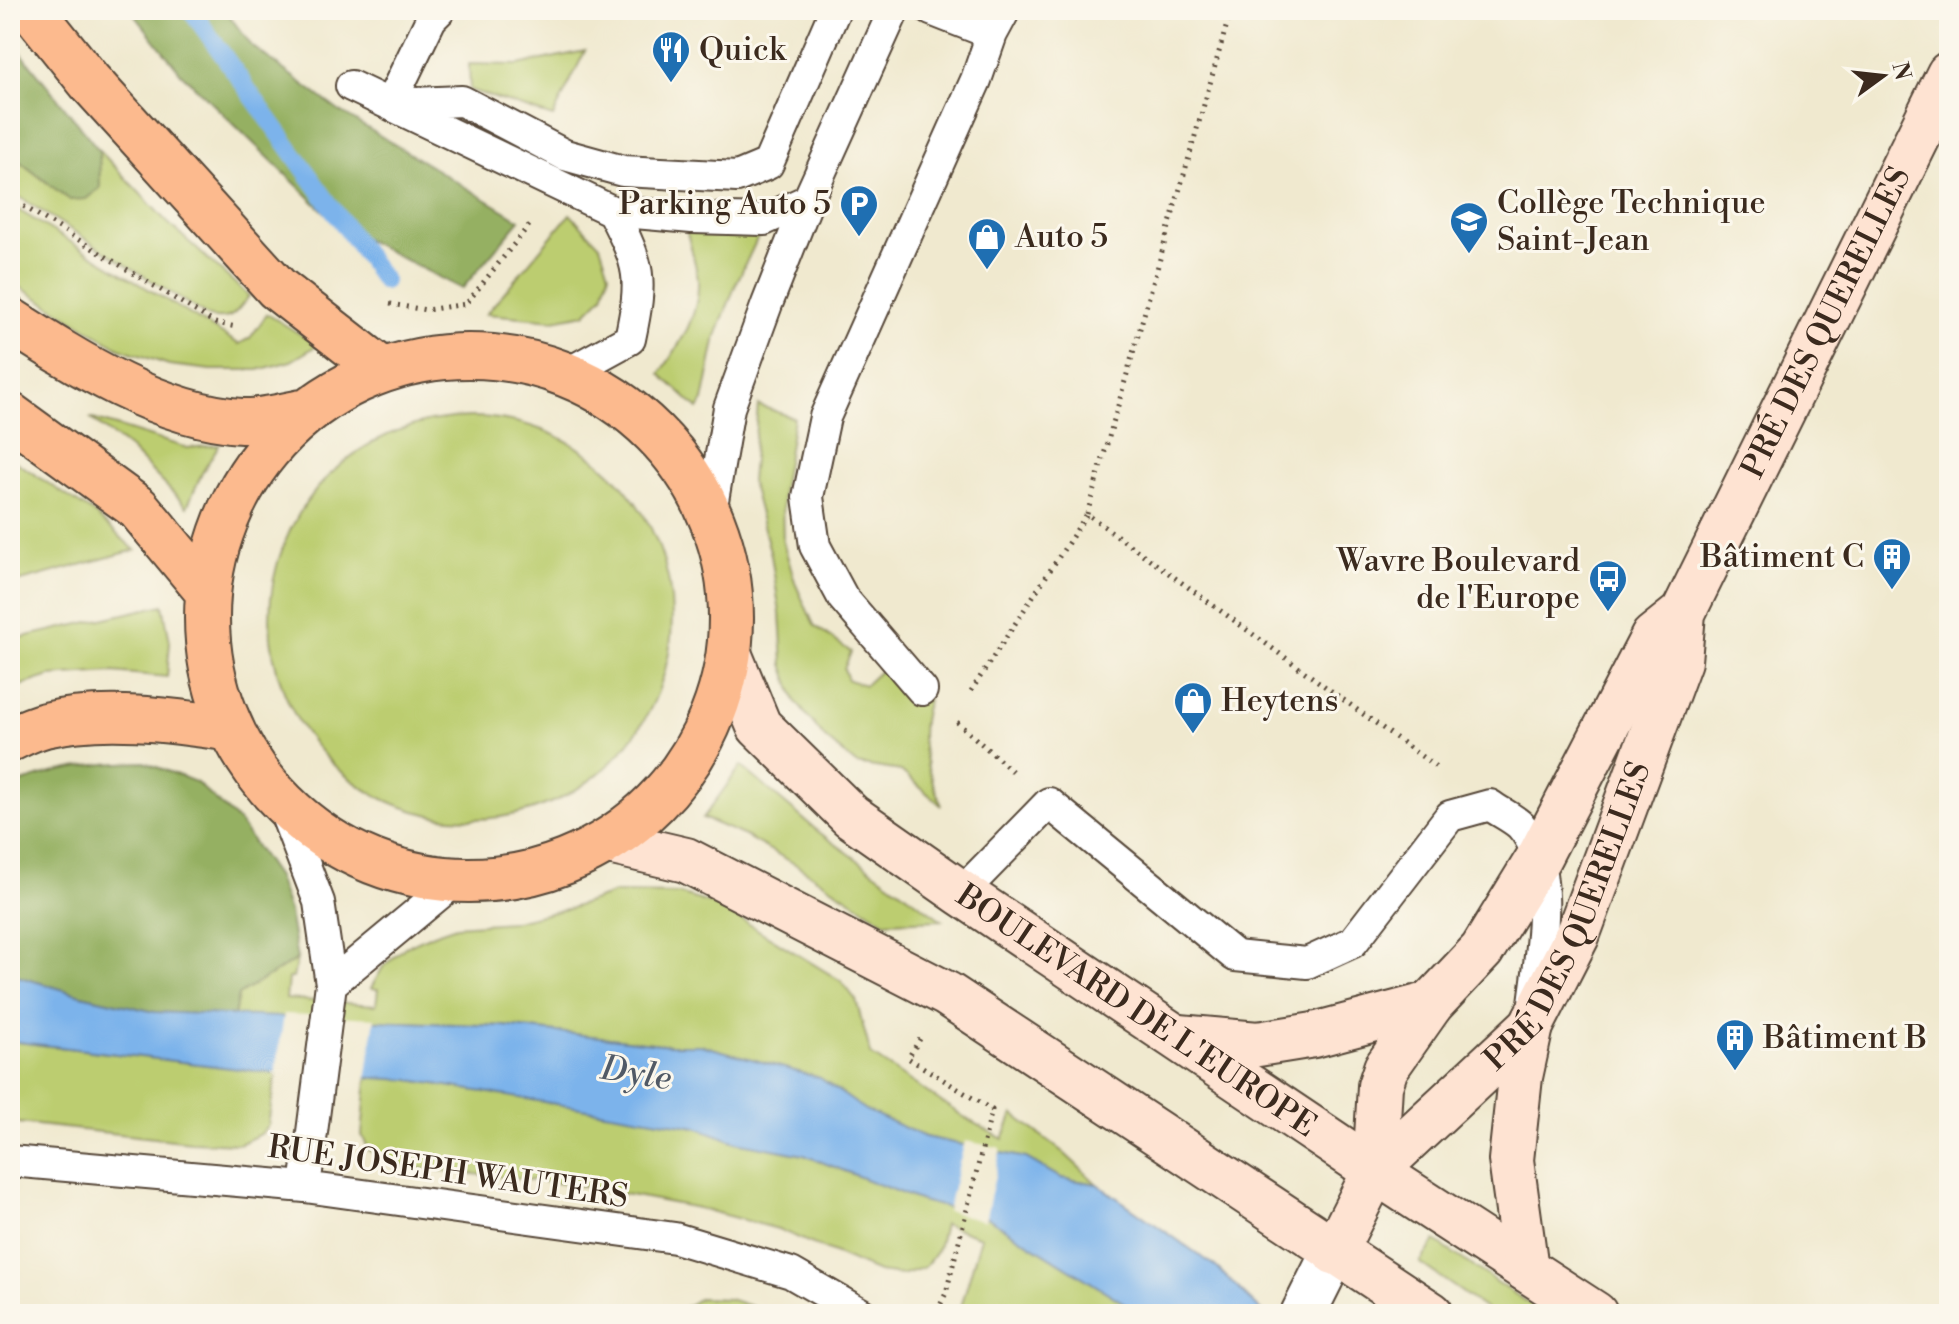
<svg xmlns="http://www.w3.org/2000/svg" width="1959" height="1324" viewBox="0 0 1959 1324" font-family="'Libre Bodoni',serif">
<rect width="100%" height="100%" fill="#fbf7ec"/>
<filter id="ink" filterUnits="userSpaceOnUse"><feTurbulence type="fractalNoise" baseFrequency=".0125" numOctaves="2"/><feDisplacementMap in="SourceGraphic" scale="16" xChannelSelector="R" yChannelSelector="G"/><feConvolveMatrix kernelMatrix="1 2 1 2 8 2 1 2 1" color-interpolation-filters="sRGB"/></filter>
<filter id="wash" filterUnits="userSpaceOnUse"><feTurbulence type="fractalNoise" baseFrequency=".006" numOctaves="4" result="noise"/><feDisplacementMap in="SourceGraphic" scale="32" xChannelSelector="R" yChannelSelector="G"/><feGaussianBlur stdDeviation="1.8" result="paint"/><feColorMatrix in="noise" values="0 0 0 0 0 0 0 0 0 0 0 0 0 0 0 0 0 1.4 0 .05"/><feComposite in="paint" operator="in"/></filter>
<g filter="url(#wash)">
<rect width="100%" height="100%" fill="#f0e9cf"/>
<!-- green -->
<path fill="#bccd70" stroke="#7c7c47" stroke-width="2" d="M585,51l-32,66 -83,-27 -1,-26 49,1z
M99,150l68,72 82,74c-14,17 -16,26 -40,21l-199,-126v-37l60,46 30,-12z
M10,205l229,139 11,-6 17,-24 51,31 -27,16 -33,9h-47l-42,-5 -50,-17 -109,-67z
M570,214l30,31 9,28 -6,23 -18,18 -31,6 -68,-6z
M686,229l73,6 -23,49 -20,52 -13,65 -5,8 -38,-35c19,-29 40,-58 38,-94 -2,-17 -8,-35 -12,-51z
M758,405l36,13 -12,74 1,50 13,43 18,40 37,27 -7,17 4,11 17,5 16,-15 47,30c-14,42 -1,67 14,106l-41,-35 -45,-7 -31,-26 -29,-36 -13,-38 -3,-51 -9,-58 -20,-74z
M270 618a201 201 0 1 1 402 0a201 201 0 1 1-402 0Z
M90,418l97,30 32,-3 -17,28 -15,34 -57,-58z
M10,458l83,55 42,37 -125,34z
M163,605l7,37 -3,35 -55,-5 -62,4 -40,13v-49z
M741,766l79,67 122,87 -57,2 -90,-58 -52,-29 -40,-17z
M615,893l64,1 40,12 122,75 15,19 15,55 99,66 33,18 10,-25 51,39 33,31 -36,-6 -35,-20 -101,-21 -60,-27 -45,-32 -119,-33h-31l-166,-19 -270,-10 4,-21 59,-36 -4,19h-5l-2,21 90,6 2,-16 -7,-1 12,-21 22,-20 28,-13 23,-8 55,-4 60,-14z
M10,1041l266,32 -8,52 -6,8 -22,11 -49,-2 -181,-20z
M367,1077l43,3 91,13 195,34 40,15 68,13 117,46 67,17 136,85 13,11h-178l22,-77 -37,-13 -6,25 -13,18 -23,8 -24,-3 -100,-43 -80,-21 -121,-23 -178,-19 -30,-16 -7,-15z
M1435,1241l110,73h-52l-73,-51z
M700,1298l29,1 46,15h-101z"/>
<!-- forest -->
<path fill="#95b062" stroke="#686d40" stroke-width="2" d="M131,10h94l27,36 87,65 181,109 -58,69 -123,-63 -158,-153z
M10,39l89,111 1,38 -14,11 -16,1 -60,-46z
M144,762l52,20 43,40 38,55 12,35 8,47 -59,36 -4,21 -79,-4 -74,-17 -71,-21v-187c46,-19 85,-24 134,-25z"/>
<!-- water -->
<path fill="#7bb3eb" stroke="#5b6e84" stroke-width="2" d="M10,974l71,21 74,17 349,14 166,19h31l119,33 45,32 60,27 101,21 35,20 36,6 118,82 50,48h-128l-13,-11 -136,-85 -67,-17 -117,-46 -68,-13 -40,-15 -286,-47 -147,-8 -253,-31z"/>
<!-- pier -->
<path fill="#f0e9cf" d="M284,1014l91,4 -9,63 -91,-4z
M965,1141l36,7 -16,73 -38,-10z"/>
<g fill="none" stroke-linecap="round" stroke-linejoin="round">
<!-- stream -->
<path stroke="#7bb3eb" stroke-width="18" d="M191,10l193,271"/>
</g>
</g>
<g filter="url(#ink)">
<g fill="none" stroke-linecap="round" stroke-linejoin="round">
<!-- lane casing -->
<g stroke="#564739" stroke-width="34">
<path id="lane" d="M931,10l61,24
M351,86l261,125 80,7 72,2 44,-20
M390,104l72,-3 103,54 58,16 114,6 31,-13 67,-154
M390,104l41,-85 9,-9
M568,373l62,-34c13,-62 11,-72 -18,-128
M711,512l18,-104 38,-104 41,-104 86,-190
M922,690l-79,-92 -28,-52 -7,-49 17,-80 151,-337 16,-46 13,-24
M282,805l37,97 12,82 -26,203
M961,893l88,-90 186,153 72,7 46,-21 97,-126 40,-11c9,7 23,13 31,21 36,39 19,129 13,177
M331,984l123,-102
M10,1161l295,26 370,51 116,35 71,41"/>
</g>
<!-- street casing -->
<g stroke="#564739" stroke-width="48">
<path id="street" d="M1303,1314l31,-62"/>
</g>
<!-- secondary casing -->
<g stroke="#564739" stroke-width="48">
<g id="secondary">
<path id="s1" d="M730,656l29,70 92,90 110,77 414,278 220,143"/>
<path d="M609,842l77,18 261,134 484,320"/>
<path d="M1179,1037l79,7 56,-9 117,-31"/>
<path d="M1375,1171l5,-85 6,-18 45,-64 51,-54 57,-93 114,-220 30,-24"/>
<path id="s2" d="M1334,1252l41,-81 156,-145 46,-90 102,-275 4,-48 266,-539"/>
<path d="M1526,1269l-15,-109 9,-83 11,-51"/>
</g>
</g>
<!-- highway casing -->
<g stroke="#564739" stroke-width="48">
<path id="highway" d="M32,10l57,71 188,207 104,81
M10,320c67,43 150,96 232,101 19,1 42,-6 61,-9
M207 618a262 262 0 1 1 524 0a262 262 0 1 1-524 0Z
M10,415l128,93 69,83
M10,739c11,-5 23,-11 35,-14 56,-14 128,-5 185,4"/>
</g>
<!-- path -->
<path stroke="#564739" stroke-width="5" stroke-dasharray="2 6" stroke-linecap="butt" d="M10,198l205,125 22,4
M390,304l36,6 40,-6 64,-80
M1087,514l144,-504
M971,691l116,-177 352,255
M957,722l55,49
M920,1039l-12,19 84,52 -46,183 -10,21"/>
<!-- lane -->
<use href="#lane" stroke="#fff" stroke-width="30"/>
<!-- street -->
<use href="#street" stroke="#fff" stroke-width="44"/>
<!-- secondary -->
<use href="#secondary" stroke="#fee3d2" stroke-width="44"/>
<!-- highway -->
<use href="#highway" stroke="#fcba8e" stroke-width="44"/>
</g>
</g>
<!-- icons -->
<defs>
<g id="restaurant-pin" transform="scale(2)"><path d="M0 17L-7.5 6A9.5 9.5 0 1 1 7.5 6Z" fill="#1f6fb2" stroke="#fbf7ec"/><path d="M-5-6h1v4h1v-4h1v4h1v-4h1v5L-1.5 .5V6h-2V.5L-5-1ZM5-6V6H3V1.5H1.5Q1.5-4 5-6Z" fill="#fff"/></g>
<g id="parking-pin" transform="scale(2)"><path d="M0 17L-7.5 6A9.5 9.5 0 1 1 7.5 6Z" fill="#1f6fb2" stroke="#fbf7ec"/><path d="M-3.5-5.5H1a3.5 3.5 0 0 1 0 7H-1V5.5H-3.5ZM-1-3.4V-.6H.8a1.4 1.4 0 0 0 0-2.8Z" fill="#fff"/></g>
<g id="school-pin" transform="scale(2)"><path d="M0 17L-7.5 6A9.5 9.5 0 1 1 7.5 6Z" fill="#1f6fb2" stroke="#fbf7ec"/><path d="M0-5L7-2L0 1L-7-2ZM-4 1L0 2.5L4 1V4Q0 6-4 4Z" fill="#fff"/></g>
<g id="shop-pin" transform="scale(2)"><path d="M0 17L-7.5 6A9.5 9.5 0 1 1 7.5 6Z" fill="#1f6fb2" stroke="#fbf7ec"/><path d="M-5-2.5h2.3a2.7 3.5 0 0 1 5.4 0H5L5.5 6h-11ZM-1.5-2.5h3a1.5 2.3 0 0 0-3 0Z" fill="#fff"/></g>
<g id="building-pin" transform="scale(2)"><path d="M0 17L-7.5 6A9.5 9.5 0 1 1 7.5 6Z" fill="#1f6fb2" stroke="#fbf7ec"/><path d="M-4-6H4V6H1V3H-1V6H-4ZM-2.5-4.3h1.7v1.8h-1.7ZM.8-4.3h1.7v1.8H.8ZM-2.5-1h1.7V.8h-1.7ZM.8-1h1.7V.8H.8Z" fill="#fff"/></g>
<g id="bus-pin" transform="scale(2)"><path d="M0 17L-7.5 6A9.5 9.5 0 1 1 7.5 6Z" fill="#1f6fb2" stroke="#fbf7ec"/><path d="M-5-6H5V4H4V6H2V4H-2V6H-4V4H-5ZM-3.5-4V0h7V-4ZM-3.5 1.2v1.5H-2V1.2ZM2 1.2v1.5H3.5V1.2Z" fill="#fff"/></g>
</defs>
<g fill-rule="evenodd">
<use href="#restaurant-pin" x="671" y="50"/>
<use href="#parking-pin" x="859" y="204"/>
<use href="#school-pin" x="1469" y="221"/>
<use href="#shop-pin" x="987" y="237"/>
<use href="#building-pin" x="1892" y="557"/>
<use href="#bus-pin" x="1608" y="579"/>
<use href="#shop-pin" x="1193" y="701"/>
<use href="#building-pin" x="1735" y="1038"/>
</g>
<g text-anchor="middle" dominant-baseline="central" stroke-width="6" stroke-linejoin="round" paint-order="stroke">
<!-- poi labels -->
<g font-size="32" fill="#3b2a1e" stroke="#fbf7ec" text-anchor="start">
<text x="699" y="50">Quick</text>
<text x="1497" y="203">Collège Technique<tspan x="1497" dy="37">Saint-Jean</tspan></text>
<text x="831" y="204" text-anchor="end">Parking Auto 5</text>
<text x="1015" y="237">Auto 5</text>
<text x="1864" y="557" text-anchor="end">Bâtiment C</text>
<text x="1580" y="561" text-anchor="end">Wavre Boulevard<tspan x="1580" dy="37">de l'Europe</tspan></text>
<text x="1221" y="701">Heytens</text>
<text x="1763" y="1038">Bâtiment B</text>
</g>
<!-- street labels -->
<g font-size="32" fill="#3b2a1e" stroke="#fbf7ec">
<text stroke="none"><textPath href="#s2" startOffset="1070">PRÉ DES QUERELLES</textPath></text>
<text stroke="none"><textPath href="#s2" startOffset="418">PRÉ DES QUERELLES</textPath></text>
<text stroke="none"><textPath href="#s1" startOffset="550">BOULEVARD DE L'EUROPE</textPath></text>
<text transform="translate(448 1172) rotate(8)">RUE JOSEPH WAUTERS</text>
</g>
<!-- water labels -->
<g font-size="34" font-style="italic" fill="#515a66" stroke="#fbf7ec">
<text transform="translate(636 1074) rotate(9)">Dyle</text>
</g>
</g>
<!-- margin -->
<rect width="1959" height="1324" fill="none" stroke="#fbf7ec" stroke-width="40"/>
<!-- north arrow -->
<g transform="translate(1883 76) rotate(75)" stroke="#fbf7ec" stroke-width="6" paint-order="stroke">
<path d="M0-6L14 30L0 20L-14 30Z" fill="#3b2a1e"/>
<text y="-12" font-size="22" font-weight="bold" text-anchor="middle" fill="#3b2a1e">N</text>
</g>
</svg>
